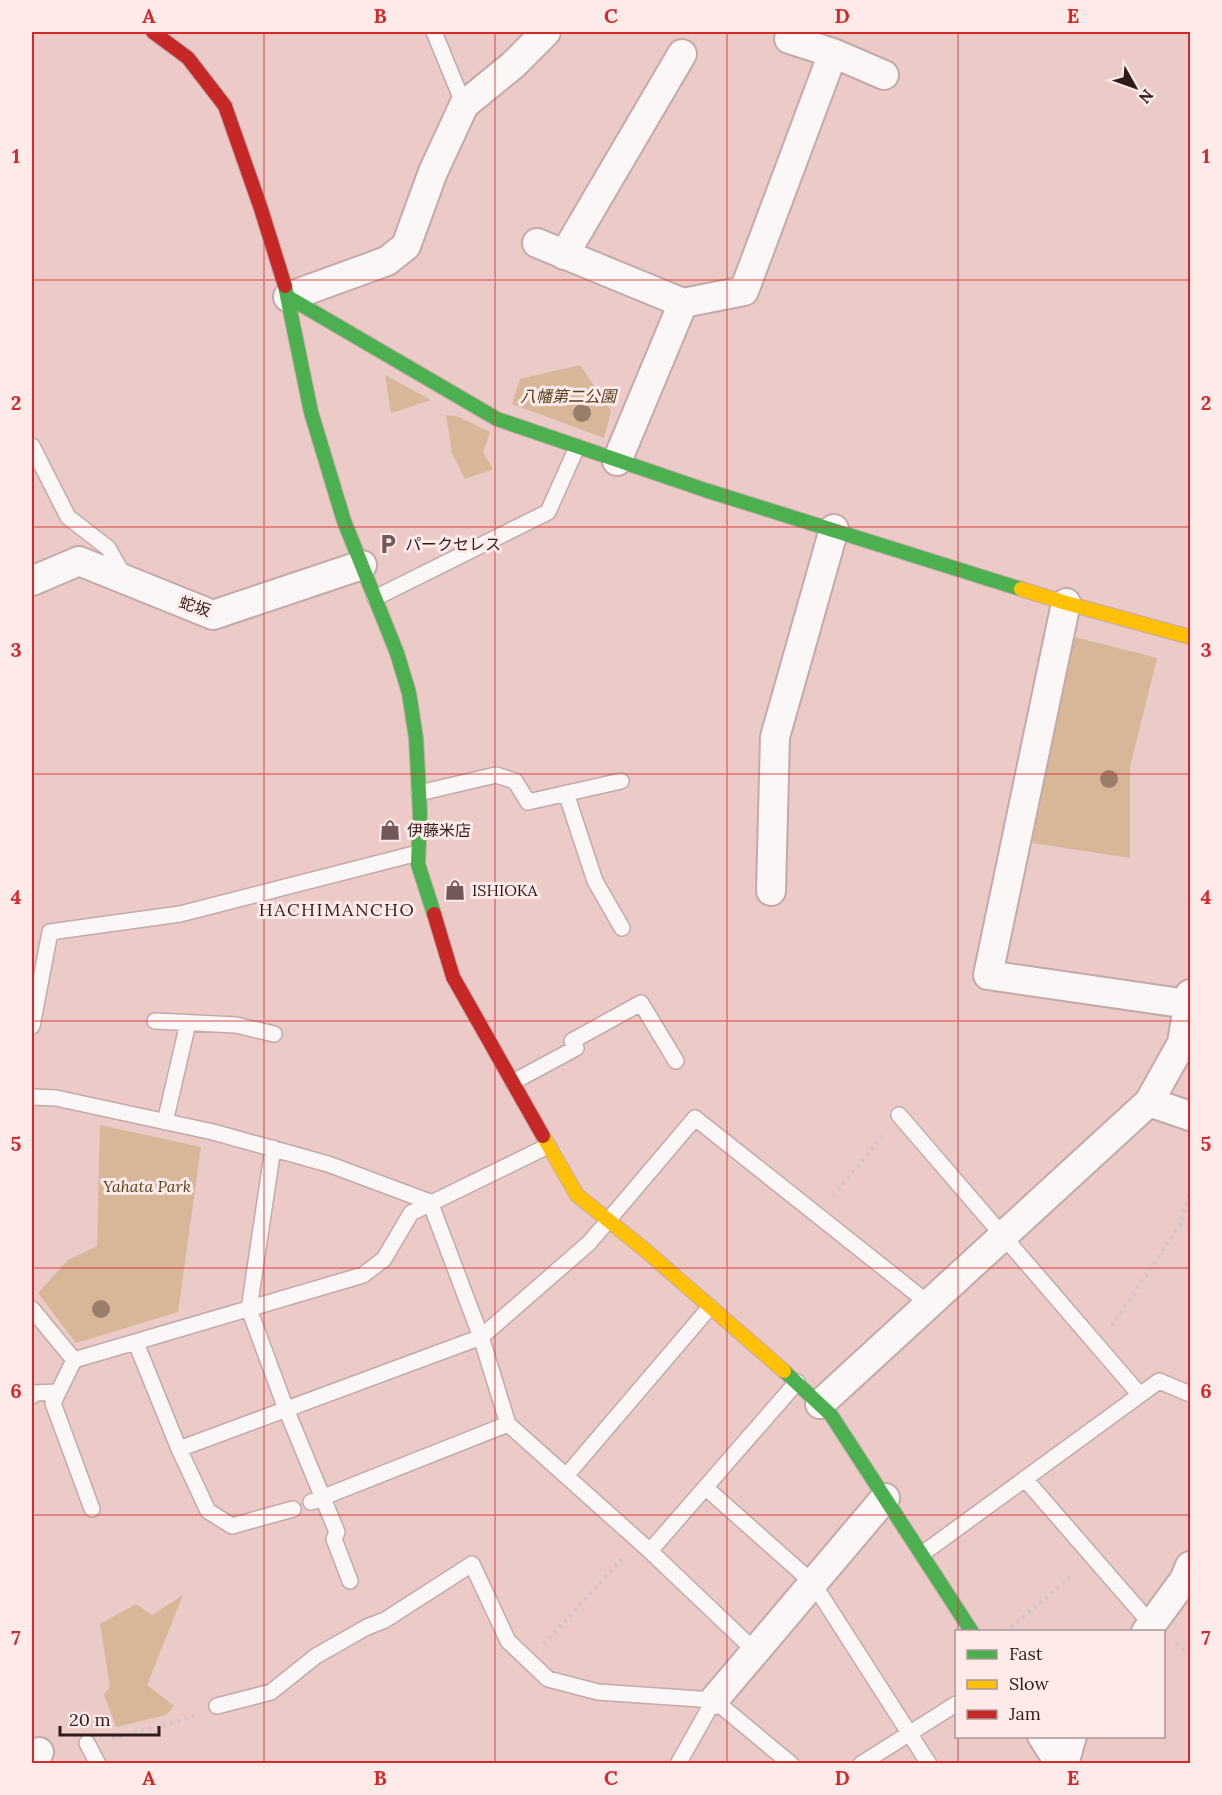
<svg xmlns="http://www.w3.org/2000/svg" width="1222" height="1795" viewBox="0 0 1222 1795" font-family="Lora,'Noto Sans JP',serif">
<rect width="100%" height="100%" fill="#ebcac8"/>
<!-- green -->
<path fill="#d7b798" d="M580,365l31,46 -7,27 -92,-34 8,-25z
M385,375l46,25 -40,13z
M446,415l13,2 31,15 -7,20 10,17 -28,10 -13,-26z
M1074,637l83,21 -27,109v91l-98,-15z
M100,1125l101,22 -23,165 -102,31 -38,-50 30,-33 29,-14z
M183,1595l-36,90 27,21 -8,9 -50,12 -12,-33 6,-7 -10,-63 36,-20 16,11z"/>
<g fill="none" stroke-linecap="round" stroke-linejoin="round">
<!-- lane casing -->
<g stroke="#c3aaa8" stroke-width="18">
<path id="lane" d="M434,32l30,73
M32,446l36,71 40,31 17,30
M375,598l173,-86 29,-65
M419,793l77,-18 19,6 13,21 93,-21
M566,793l29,88 27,47
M155,1021l81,4 38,9
M32,1026l18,-94 130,-18 238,-61
M513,1082l63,-34 -4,-7 69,-38 35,58
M32,1097l24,1 157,34 115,32 102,38 51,135 27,87 142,127 105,100
M899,1115l241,280
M165,1122l23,-99
M273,1148l-24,161 37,100 51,123 -3,7 16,42
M32,1309l42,51
M136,1343l43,106 29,62 24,15 61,-17
M32,1396l2,-3 24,-1
M179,1449l302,-112 108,-94 106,-125 233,185
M566,1476l144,-169
M1025,1479l126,145
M706,1488l107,95 116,181
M311,1502l197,-78
M92,1509l-39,-106 21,-43 289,-85 21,-16 27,-46 137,-67
M650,1551l147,-169
M922,1554l237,-173 31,13
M217,1706l54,-14 45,-36 51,-29 18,-7 87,-56 36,77 40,38 50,13 116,8 77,64
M87,1743l11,21
M678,1764l36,-64
M861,1764l95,-60"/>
</g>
<!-- street casing -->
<g stroke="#c3aaa8" stroke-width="32">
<path id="street" d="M789,39l44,14 51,22
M537,243l146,60 61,-12 89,-238
M564,255l118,-201
M288,297l99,-36 19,-15 27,-74 31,-67 49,-40 33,-33
M617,461l66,-158
M32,581l47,-20 134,54 149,-50
M1066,603l-78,372 200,29
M771,891l4,-154 59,-208
M1149,1102l41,14
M820,1404l329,-302 33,-59 8,-49
M1146,1632l38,-52 6,-14
M714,1700l171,-202
M1042,1736l18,28
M32,1756l7,-4
M1064,1764l8,-28"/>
</g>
<!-- fast casing -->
<g stroke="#c3aaa8" stroke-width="16">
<path id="fast" d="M285,286l26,126 33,109 53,132 12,40 7,45 3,55 1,22 -2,49 16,50
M288,297l209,122 208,71 316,99
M784,1371l47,44 141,217"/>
</g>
<!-- slow casing -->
<g stroke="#c3aaa8" stroke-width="16">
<path id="slow" d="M1021,589l45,14 124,34
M543,1136l34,59 68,55 139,121"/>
</g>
<!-- jam casing -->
<g stroke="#c3aaa8" stroke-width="16">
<path id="jam" d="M153,32l35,26 37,48 36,103 24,77
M434,914l19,63 90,159"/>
</g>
<!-- path -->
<path stroke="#d1c7c6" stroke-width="4" stroke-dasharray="3 4.5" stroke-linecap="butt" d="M833,1196l51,-62
M1180,1224l10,4
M1112,1326l68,-102 10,-32
M1005,1632l69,-58
M1176,1643l14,12
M544,1644l78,-85
M112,1738l64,-16 18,-7"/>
<!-- lane -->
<use href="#lane" stroke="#fcf7f7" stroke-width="15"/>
<!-- street -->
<use href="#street" stroke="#fcf7f7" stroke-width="28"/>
<!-- fast -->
<use href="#fast" stroke="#4caf50" stroke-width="14"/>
<!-- slow -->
<use href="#slow" stroke="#ffc107" stroke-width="14"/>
<!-- jam -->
<use href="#jam" stroke="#c62828" stroke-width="14"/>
</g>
<!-- trees -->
<g fill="#997f6b">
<circle cx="582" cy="413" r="9"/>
<circle cx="1109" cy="779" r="9"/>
<circle cx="101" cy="1309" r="9"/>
</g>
<!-- grid -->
<path fill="none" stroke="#d62828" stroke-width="1.5" stroke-opacity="0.55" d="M264,32v1732M495,32v1732M727,32v1732M958,32v1600M32,280h1158M32,527h1158M32,774h1158M32,1021h1158M32,1268h1158M32,1515h1158M958,1736v28"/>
<!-- icons -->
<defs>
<g id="parking-bare" transform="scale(1.62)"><path d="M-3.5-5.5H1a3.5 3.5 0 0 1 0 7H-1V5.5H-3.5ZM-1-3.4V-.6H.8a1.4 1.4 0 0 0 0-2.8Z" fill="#725857" stroke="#fdeae9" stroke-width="2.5" paint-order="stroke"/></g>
<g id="shop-bare" transform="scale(1.62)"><path d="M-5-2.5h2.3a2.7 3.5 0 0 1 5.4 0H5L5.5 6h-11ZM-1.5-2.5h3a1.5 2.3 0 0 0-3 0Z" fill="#725857" stroke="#fdeae9" stroke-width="2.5" paint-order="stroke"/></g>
</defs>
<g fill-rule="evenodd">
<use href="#parking-bare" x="388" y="544"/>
<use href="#shop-bare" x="390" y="830"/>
<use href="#shop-bare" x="455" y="890"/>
</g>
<g text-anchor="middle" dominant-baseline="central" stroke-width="6" stroke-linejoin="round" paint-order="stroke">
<!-- park labels -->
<g font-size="16" font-style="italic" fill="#56421f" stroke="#fdeae9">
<text x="568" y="396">八幡第二公園</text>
<text x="147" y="1186">Yahata Park</text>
</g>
<!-- poi labels -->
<g font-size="16" fill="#311b1a" stroke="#fdeae9" text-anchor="start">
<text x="405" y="544">パークセレス</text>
<text x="407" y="830">伊藤米店</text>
<text x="472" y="890">ISHIOKA</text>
</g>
<!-- street labels -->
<g font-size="16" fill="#311b1a" stroke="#fdeae9">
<text transform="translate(195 606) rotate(18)">蛇坂</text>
</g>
<!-- neighbourhood labels -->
<g font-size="18" letter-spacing="1.5" fill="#311b1a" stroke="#fdeae9">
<text x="337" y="909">HACHIMANCHO</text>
</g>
</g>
<!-- border -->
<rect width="1222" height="1795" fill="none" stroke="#fdeae9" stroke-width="66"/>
<!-- legend -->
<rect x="955" y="1630" width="210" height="108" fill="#fdeae9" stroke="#ab9796" stroke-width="1.5"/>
<rect x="967" y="1650" width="30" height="9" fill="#4caf50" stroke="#ab9796" stroke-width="1.5"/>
<text x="1009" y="1660" font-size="18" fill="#311b1a">Fast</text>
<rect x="967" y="1680" width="30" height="9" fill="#ffc107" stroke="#ab9796" stroke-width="1.5"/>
<text x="1009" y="1690" font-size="18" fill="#311b1a">Slow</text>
<rect x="967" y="1710" width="30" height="9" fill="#c62828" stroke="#ab9796" stroke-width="1.5"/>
<text x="1009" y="1720" font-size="18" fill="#311b1a">Jam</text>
<!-- north arrow -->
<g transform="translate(1135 87) rotate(130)" stroke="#fdeae9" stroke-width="4.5" paint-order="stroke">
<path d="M0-4.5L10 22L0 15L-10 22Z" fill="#311b1a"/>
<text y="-9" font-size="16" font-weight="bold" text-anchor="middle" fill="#311b1a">N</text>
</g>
<!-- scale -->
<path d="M60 1726v9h99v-9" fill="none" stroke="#311b1a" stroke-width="3"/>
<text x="69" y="1726" font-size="18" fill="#311b1a" stroke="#fdeae9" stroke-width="4.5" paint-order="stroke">20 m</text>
<rect x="33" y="33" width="1156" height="1729" fill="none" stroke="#d62828" stroke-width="2"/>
<g font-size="20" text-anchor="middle" font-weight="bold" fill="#d62828">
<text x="149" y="23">A</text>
<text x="380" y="23">B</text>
<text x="611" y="23">C</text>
<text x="842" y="23">D</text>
<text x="1073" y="23">E</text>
<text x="16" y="163">1</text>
<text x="1206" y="163">1</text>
<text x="16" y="410">2</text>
<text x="1206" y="410">2</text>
<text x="16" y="657">3</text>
<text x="1206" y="657">3</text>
<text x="16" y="904">4</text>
<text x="1206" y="904">4</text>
<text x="16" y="1151">5</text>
<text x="1206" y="1151">5</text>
<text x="16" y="1398">6</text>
<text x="1206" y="1398">6</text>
<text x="16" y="1645">7</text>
<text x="1206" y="1645">7</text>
<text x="149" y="1785">A</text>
<text x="380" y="1785">B</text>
<text x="611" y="1785">C</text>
<text x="842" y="1785">D</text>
<text x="1073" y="1785">E</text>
</g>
</svg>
